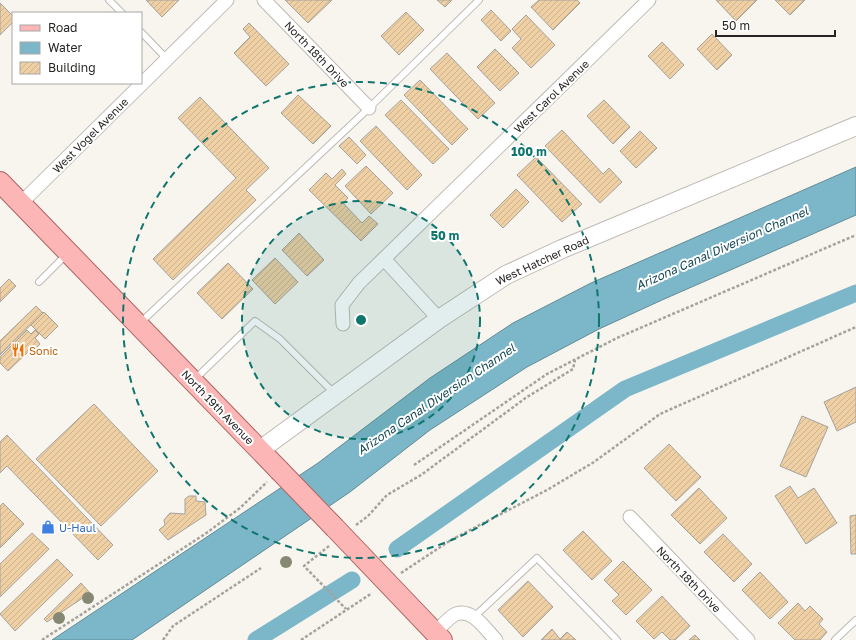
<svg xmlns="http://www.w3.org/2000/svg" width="856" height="640" viewBox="0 0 856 640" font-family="'Golos Text',sans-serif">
<defs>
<pattern id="building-hatch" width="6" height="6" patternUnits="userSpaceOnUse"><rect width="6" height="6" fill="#efd0a5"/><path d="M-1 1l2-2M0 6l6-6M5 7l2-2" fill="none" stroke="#cdb28e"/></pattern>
</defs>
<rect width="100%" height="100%" fill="#f8f5ef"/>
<!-- water -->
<path fill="#7bb7c8" stroke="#628b96" d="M856,167v48l-194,85 -63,29 -72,38 -97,63 -80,62 -218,148h-80l266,-177 112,-85 83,-55 78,-40z"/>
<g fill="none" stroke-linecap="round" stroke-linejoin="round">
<!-- canal -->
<path stroke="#7bb7c8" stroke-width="17" d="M397,549l228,-160 231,-96
M256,640l96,-60"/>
</g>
<!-- building -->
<path fill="url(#building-hatch)" stroke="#a5a19d" d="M146,0h33l-17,17z
M285,0h47l-24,23z
M437,0h15l-7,7z
M539,0h38l3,3 -27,27 -22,-23z
M716,0h41l-21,21z
M775,0h30l-15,15z
M0,3l13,13v6l-13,13z
M491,10l20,21 -10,10 -20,-21z
M406,12l18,18 -25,25 -18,-19z
M526,15l29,30 -24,23 -19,-20 9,-9 -9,-10z
M249,23l40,41 -23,22 -32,-33 16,-16 -7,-8z
M712,34l20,21 -15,15 -20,-21z
M662,42l22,23 -14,14 -22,-23z
M495,49l24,24 -19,18 -23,-24z
M447,53l48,50 -17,16 -48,-50z
M420,80l48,49 -16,16 -48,-50z
M298,95l33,31 -18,18 -32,-31z
M200,97l69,71 -23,22 10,10 -83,80 -20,-21 83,-81 -58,-60z
M401,100l48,49 -16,15 -48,-49z
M604,100l26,27 -17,17 -26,-28z
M376,126l46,49 -15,15 -47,-49z
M562,130l41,44 6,-6 13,14 -22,21 -55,-57z
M640,131l17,17 -21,20 -16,-17z
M349,137l17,18 -9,9 -18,-18z
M536,157l46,47 -20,18 -45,-47z
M366,166l27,27 -22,21 -26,-28z
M342,169l4,5 -11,11 13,13 -5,5 19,20 7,-7 9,8 -17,17 -52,-51 17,-17 6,6z
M516,189l13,13 -26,26 -13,-13z
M299,233l25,27 -17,16 -25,-26z
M275,258l23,24 -23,22 -23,-24z
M228,263l25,26 -31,30 -25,-26z
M9,279l7,7 -16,16v-14z
M36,306l7,7 -43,42v-14z
M44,312l14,14 -13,13 -14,-14z
M27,330l4,4 4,-4 4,4 -4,4 5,6 -7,7 -2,-2 -23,22 -8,-8v-6z
M856,387v35l-19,9 -13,-29z
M94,404l64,67 -57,55 -65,-67z
M802,416l26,11 -22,50 -26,-11z
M7,435l106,110 -15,15 -91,-94 -7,7v-31z
M669,444l32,33 -25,24 -32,-33z
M790,486l8,12 16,-10 23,35 -31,21 -31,-48z
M699,488l28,30 -27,26 -29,-29z
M189,496h7v5l9,1 1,13 -38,25 -9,-10 6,-5 -1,-5 6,-7 15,1v-15z
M3,503l21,21 -24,24v-42z
M856,515v39h-5l-1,-38z
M583,531l29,30 -20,19 -29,-30z
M32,533l17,16 -49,48v-33z
M723,534l29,30 -18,18 -30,-30z
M57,559l16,16 -58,56 -15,-17z
M623,561l29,29 -26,25 -14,-14 7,-6 -15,-15z
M760,572l28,30 -18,17 -28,-29z
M528,581l25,26 -30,30 -25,-27z
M81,583l9,10 -43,29 -3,-3z
M662,596l28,30 -15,14h-5l-8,-8 -8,7 -18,-18z
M798,603l7,8 5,-5 13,13 -4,5 8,8 -7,8h-25l-17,-17z
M552,629l8,10 7,-7 9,8h-35z
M695,635l5,5h-11z"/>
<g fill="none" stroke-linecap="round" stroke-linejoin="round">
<!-- lane casing -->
<g stroke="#bdb9b4" stroke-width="8">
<path id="lane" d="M109,0l13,13
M141,32l26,27
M39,282l27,-27
M140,323l229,-215 110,-108
M194,380l61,-59 25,18 54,54
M474,617l63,-59 80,82
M835,640l21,-20"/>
</g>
<!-- street casing -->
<g stroke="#bdb9b4" stroke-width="15">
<path id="street" d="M264,0l105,108
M21,203l206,-203
M384,259l55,60
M343,324l-1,-19 17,-22 290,-283
M630,517l118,123
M435,633c5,-5 15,-17 21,-19 17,-6 30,16 40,26"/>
</g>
<!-- secondary casing -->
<g stroke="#bdb9b4" stroke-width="20">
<path id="secondary" d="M260,450l179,-131 67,-44 56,-26 294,-123"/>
</g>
<!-- primary casing -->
<g stroke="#ae6462" stroke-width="22">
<path id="primary" d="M0,182l279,288
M335,528l107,112"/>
</g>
<!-- path -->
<path stroke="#a5a29e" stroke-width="2.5" stroke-dasharray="3 2" stroke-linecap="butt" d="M414,465l133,-91 70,-36 239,-103
M356,525l12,-9 19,-21 34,-20 106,-78 46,-28 2,-9
M329,546l-25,20 42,43
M401,573l50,-33 96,-50 47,-28 66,-48 196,-87
M42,640l163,-106 35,-26 27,-26
M163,640l10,-14 88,-58
M301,640l71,-47"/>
<!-- lane -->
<use href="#lane" stroke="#fff" stroke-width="6"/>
<!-- street -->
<use href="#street" stroke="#fff" stroke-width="13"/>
<!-- secondary -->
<use href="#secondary" stroke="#fff" stroke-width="18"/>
<!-- primary -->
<use href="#primary" stroke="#fbb6b5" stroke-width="20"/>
<!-- primary-bridge casing -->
<g stroke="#ae6462" stroke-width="22" stroke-linecap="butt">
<path id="primary-bridge" d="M279,470l56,58"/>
</g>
<!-- primary-bridge -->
<use href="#primary-bridge" stroke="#fbb6b5" stroke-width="20"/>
</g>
<!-- trees -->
<g fill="#858973">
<circle cx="286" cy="562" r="6"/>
<circle cx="88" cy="598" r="6"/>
<circle cx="59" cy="618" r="6"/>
</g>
<!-- distance rings -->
<circle cx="361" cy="320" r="119" fill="#0f766e" fill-opacity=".12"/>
<g fill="none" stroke="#0f766e" stroke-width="2" stroke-dasharray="7 5">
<circle cx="361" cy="320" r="119"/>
<circle cx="361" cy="320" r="238"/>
</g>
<!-- icons -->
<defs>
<g id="restaurant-bare" transform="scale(1.08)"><path d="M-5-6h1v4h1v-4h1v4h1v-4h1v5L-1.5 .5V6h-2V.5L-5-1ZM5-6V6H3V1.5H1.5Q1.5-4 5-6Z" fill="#e8710a" stroke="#fff" stroke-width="2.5" paint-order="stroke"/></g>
<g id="shop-bare" transform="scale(1.08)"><path d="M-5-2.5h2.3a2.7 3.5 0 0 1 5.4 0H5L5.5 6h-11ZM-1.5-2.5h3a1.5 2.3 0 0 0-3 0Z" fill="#3f7fe0" stroke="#fff" stroke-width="2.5" paint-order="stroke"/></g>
</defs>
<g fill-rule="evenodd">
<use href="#restaurant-bare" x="18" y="350"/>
<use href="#shop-bare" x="48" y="527"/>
</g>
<g text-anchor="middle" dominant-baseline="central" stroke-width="4" stroke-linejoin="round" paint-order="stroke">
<!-- street labels -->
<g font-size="11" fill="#262523" stroke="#fff">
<text transform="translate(317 54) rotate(46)">North 18th Drive</text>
<text transform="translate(551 96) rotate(-44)">West Carol Avenue</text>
<text transform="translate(90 135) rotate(-45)">West Vogel Avenue</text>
<text transform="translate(542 260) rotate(-25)">West Hatcher Road</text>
<text transform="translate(218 407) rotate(46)">North 19th Avenue</text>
<text transform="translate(689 579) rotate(46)">North 18th Drive</text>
</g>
<!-- food labels -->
<g font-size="11" fill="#c56008" stroke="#fff" text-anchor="start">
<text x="29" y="350">Sonic</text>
</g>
<!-- shop labels -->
<g font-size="11" fill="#366cbe" stroke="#fff" text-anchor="start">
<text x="59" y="527">U-Haul</text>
</g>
<!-- water labels -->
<g font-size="12" font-style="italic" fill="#144855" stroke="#fff">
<text transform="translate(722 248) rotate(-24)">Arizona Canal Diversion Channel</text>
<text transform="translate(436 399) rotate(-34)">Arizona Canal Diversion Channel</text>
</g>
</g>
<circle cx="361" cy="320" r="6" fill="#0f766e" stroke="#fff" stroke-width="2"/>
<g font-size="12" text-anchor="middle" font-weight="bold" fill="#0f766e" stroke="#fff" stroke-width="4" stroke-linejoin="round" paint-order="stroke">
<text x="529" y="156">100 m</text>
<text x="445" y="240">50 m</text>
</g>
<!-- legend -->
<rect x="12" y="12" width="130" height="72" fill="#ffffff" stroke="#a8a8a7"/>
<rect x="20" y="25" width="20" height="6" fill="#fbb6b5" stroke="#a8a8a7"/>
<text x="48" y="32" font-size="12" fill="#262523">Road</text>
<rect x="20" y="42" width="20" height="12" fill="#7bb7c8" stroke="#a8a8a7"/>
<text x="48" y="52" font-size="12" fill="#262523">Water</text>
<rect x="20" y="62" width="20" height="12" fill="url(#building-hatch)" stroke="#a8a8a7"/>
<text x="48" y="72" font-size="12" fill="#262523">Building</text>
<!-- scale -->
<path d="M716 30v6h119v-6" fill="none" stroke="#262523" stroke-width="2"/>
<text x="722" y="30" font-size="12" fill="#262523" stroke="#ffffff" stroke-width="3" paint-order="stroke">50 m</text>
</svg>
